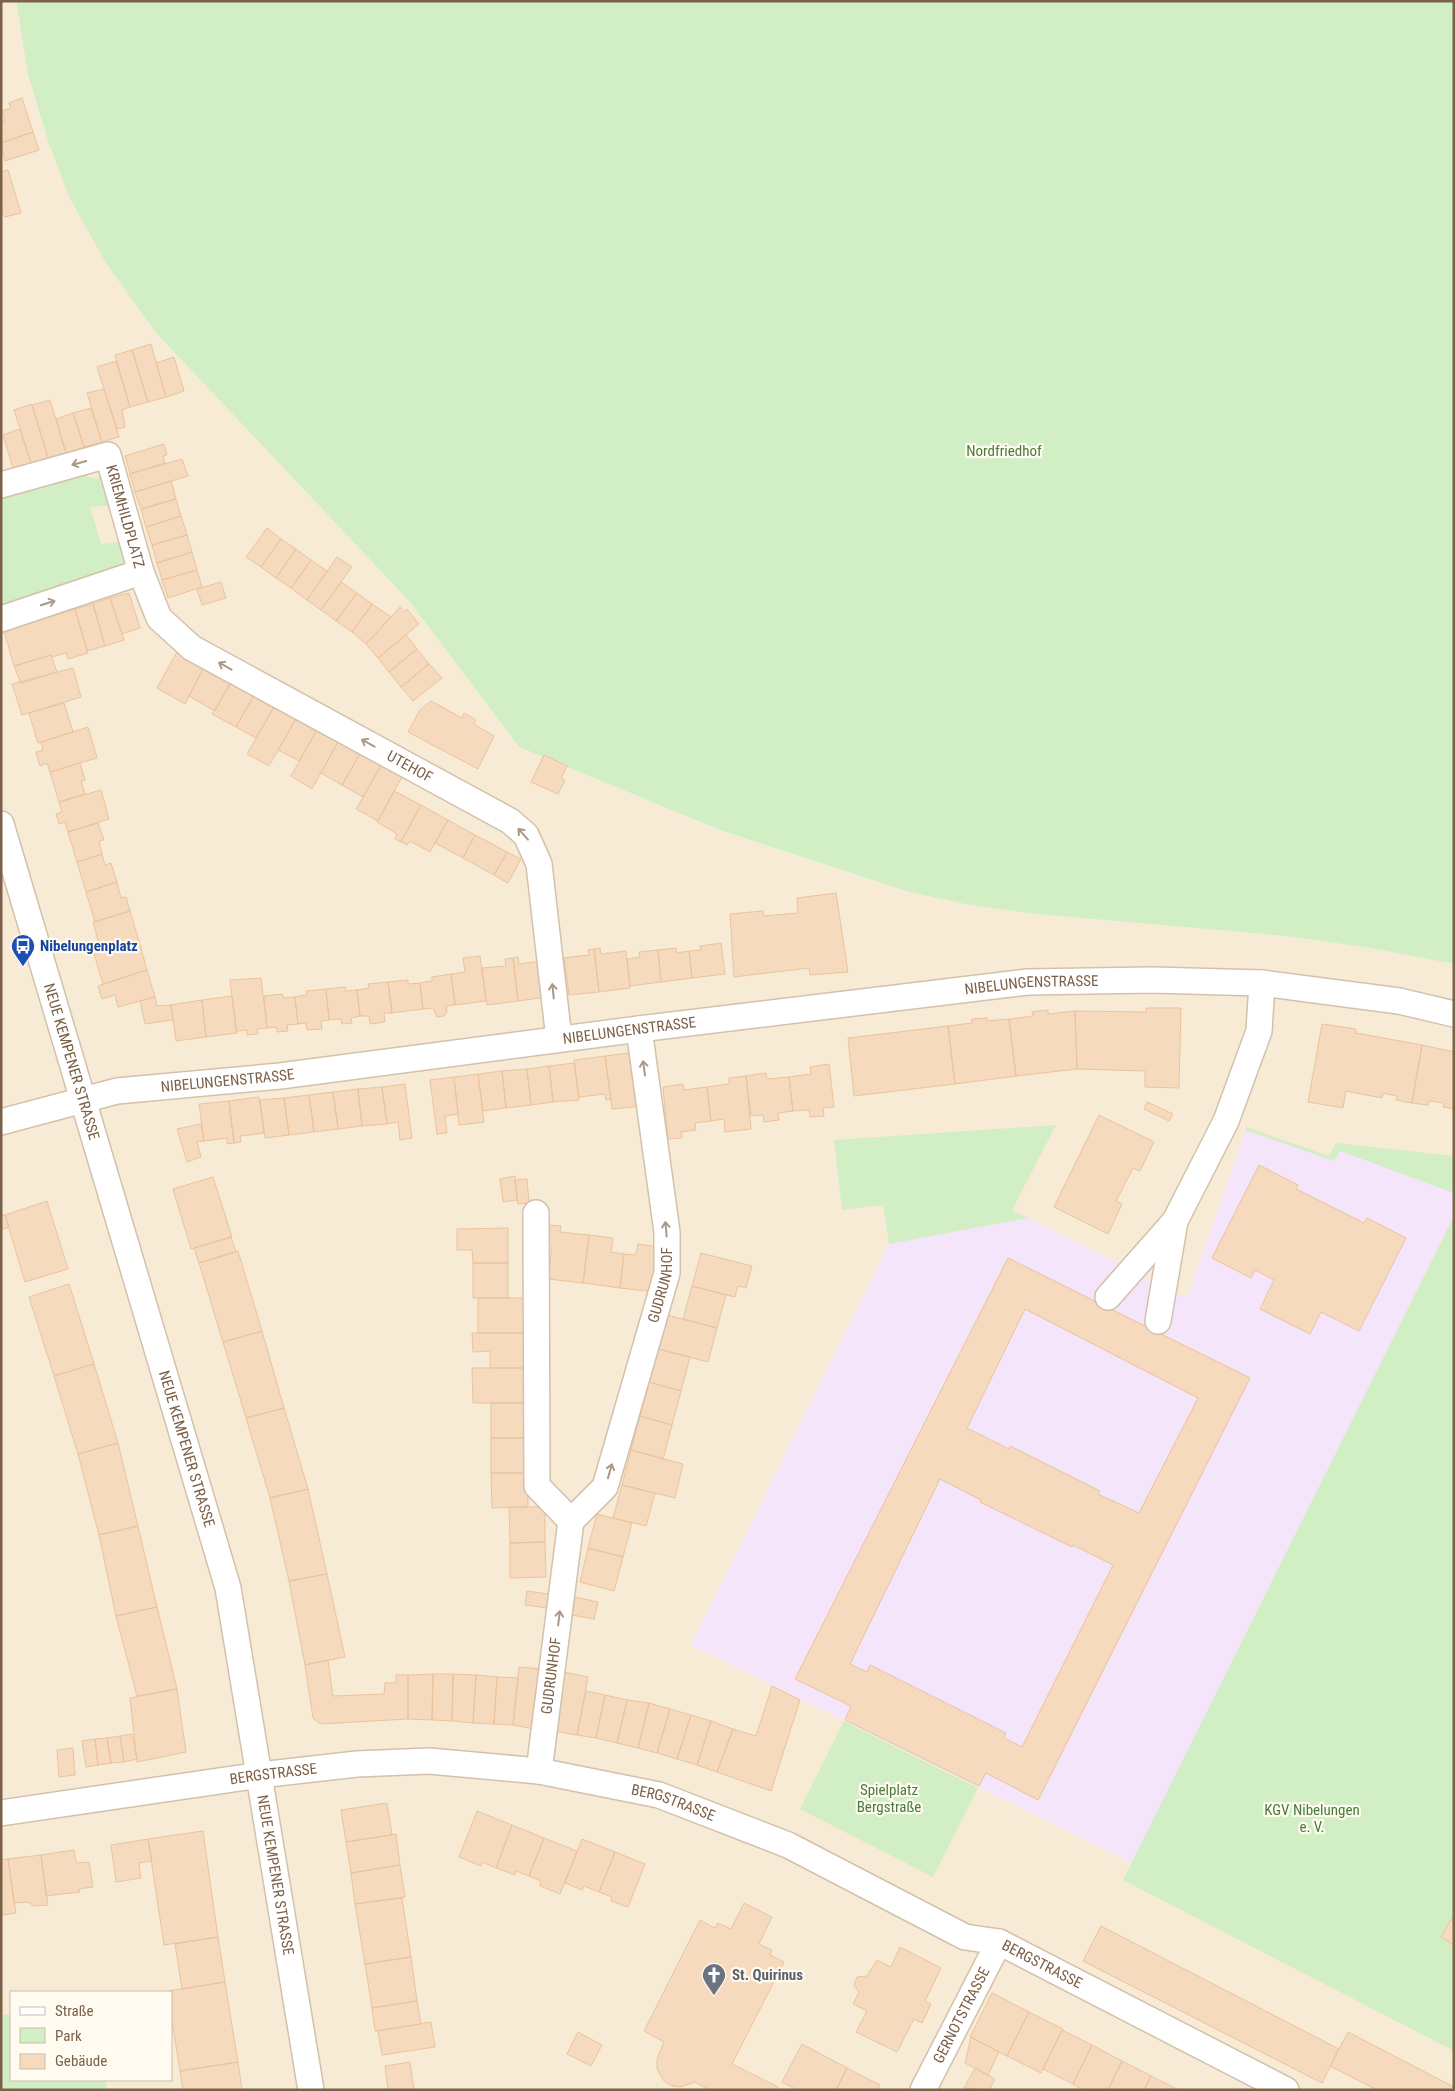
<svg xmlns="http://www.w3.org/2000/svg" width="1455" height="2091" viewBox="0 0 1455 2091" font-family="'Roboto Condensed',sans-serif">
<rect width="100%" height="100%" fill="#fef8e9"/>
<!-- residential -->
<path fill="#f7ebd6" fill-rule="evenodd" d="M1,1h15l12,74 20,66 20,54 89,139 252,267 110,146 201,83 189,62 61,13 65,9 250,22 79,11 90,17v252l-330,664 330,171v39h-1453zM11,1992h160v88h-160z"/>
<!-- education -->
<path fill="#f5e5fb" d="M1246,1130l87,31 7,-10 114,42v23l-322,647 -441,-218 198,-401 139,-26 159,80z"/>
<!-- green -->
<path fill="#d1eec5" d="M16,1h1438v963l-90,-17 -79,-11 -250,-22 -65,-9 -61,-13 -189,-62 -201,-83 -110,-146 -252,-267 -51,-71 -38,-68 -20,-54 -20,-66z
M77,474l20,5 2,-3 9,10 5,19 -23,2 11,37 16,-2 5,2c4,11 4,16 -3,27l-118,36v-111z
M1056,1125l-44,85 16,8 -139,26 -6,-39 -41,5 -8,-70z
M1246,1127l83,29 7,-13 118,13v37l-114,-42 -6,10 -88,-31z
M1454,1216v835l-331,-171z
M844,1721l134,67 -45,89 -133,-68z
M11,2014v66h95l1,10h-106v-75z"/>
<!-- building -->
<path fill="#f6dabd" stroke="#ebc39c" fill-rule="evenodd" d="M22,98l11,34 -32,11v-21l4,-1 -4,-10 10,-3 -2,-5z
M33,132l6,18 -34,11 -4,-18z
M8,170l13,43 -16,4 -4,-6v-39z
M151,344l15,53 -18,5 -16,-52z
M132,350l16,52 -18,5 -15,-52z
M174,357l10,34 -18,6 -10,-34z
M116,361l14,46 -8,3 3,17 -8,2 -20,-62z
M104,389l15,48 -17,5 -15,-49z
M50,400l16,53 -18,5 -16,-53z
M32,404l16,54 -17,5 -17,-53z
M91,408l11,34 -18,5 -11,-34z
M73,413l11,34 -18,6 -10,-34z
M20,429l11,34 -18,5 -10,-33z
M164,444l3,11 -4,1 2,7 -35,11 -5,-18z
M182,459l6,17 -53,16 -5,-18z
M171,481l5,18 -35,10 -6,-17z
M176,499l5,17 -35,11 -5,-18z
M181,516l6,19 -35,10 -6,-18z
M267,528l14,11 -20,28 -15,-10z
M187,535l5,17 -35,11 -5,-18z
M281,539l15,10 -20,29 -15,-11z
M296,549l15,11 -20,28 -15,-10z
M192,552l5,18 -35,10 -5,-17z
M337,557l15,10 -31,43 -14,-10z
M311,560l16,11 -20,29 -16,-12z
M197,570l5,17 -34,11 -6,-18z
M221,582l5,16 -24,7 -5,-16z
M341,582l16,11 -21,28 -15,-11z
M129,593l11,35 -18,6 -12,-36z
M357,593l15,11 -20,28 -16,-11z
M110,598l14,42 -19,6 -12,-42z
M93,604l12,42 -18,5 -12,-42z
M372,604l19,13 -25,27 -14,-12z
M400,607l4,5 3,-3 12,15 -41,34 -12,-14z
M75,609l13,44 -20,6 -2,-6 -14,4 -1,-2 -37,11 -10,-35z
M406,635l11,14 -28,23 -11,-14z
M179,648l27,15 -21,41 -28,-16z
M417,649l12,15 -28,23 -12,-15z
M51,655l6,17 -36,11 -7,-17z
M206,663l27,14 -18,34 -26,-15z
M429,664l13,14 -29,23 -12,-14z
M73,668l8,29 -59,18 -10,-31z
M232,681l23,12 -19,34 -24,-13z
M255,693l20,12 -19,33 -20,-11z
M431,701l31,17 2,-5 12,7 -2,4 20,12 -16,33 -70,-37 12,-22z
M64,703l9,29 -35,11 -9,-30z
M275,705l22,12 -28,49 -22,-12z
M297,717l21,11 -19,33 -21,-11z
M88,727l9,31 -47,14 -3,-9 -7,3 -4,-14 7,-2 -2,-8z
M318,728l21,12 -27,49 -21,-13z
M339,740l22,12 -19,33 -21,-12z
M361,752l21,12 -19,33 -21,-12z
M544,755l23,11 -6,12 4,2 -7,14 -27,-12z
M80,763l5,17 -4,1 4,13 -26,8 -9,-30z
M382,764l21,11 -25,46 -22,-12z
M101,790l8,29 -41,13 -3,-10 -6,2 -3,-10 6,-2 -3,-10z
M394,791l27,14 -20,37 -6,-3 2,-5 -20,-12z
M421,805l27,15 -18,32 -20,-11 -3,4 -6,-3z
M448,820l27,15 -12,23 -28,-15z
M98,823l6,17 -5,1 3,13 -25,8 -9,-30z
M475,835l32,17 -13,23 -31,-17z
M507,852l14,7 -13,24 -14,-8z
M102,854l3,11 6,-2 6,19 -31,10 -9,-30z
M117,882l4,16 5,-1 4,14 -35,11 -9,-30z
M836,893l12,79 -38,3 -1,-7 -75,9 -4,-63 33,-3 1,5 34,-3 -1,-15z
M130,911l9,30 -38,11 -8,-30z
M139,941l8,29 -44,14 -9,-30z
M721,943l4,31 -33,4 -3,-27 12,-1 -1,-4z
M600,948l1,6 25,-3 4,37 -31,4 -5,-43z
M676,948l1,5 12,-2 3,27 -31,4 -3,-32z
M594,949l5,43 -30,3 -5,-37 25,-3 -1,-5z
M658,950l3,32 -31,4 -3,-27 13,-2 -1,-5z
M480,956l6,45 -31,4 -4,-31 14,-2 -2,-14z
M518,957l1,7 24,-3 4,36 -29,4 -5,-43z
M513,958l5,43 -31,4 -5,-37 24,-2 -1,-7z
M147,970l8,27 -37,10 -3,-12 -13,4 -4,-13z
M451,974l4,31 -9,1 1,6 -3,4 -7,1 -4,-9 -10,1 -3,-26 12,-2v-4z
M261,978l6,50 -10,1 1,5 -11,1v-5l-11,1 -6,-51z
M408,980v4l12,-1 3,26 -31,4 -4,-31z
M388,982l4,31h-8l1,9 -15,2 -1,-8h-9l-3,-26 12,-2 -1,-4z
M345,987l1,4 11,-1 3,26 -9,2 1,5 -10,1 -1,-5 -12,1 -3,-31z
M326,989l3,31 -8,1 1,8 -15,1 -1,-7 -8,1 -3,-27 12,-2 -1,-4z
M282,994l2,4 11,-1 3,27 -11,1 1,6 -11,1 -1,-5 -9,1 -3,-32z
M232,996l5,37 -31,4 -4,-37z
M155,997l2,9 14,-1 2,15 -28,4 -5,-23z
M202,1000l4,37 -30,4 -5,-36z
M1146,1008h35l-2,80 -34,-1v-16l-68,-2 -2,-58 71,1z
M1048,1010v4l27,-3 2,58 -61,7 -7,-57 24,-3 -1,-4z
M987,1018v3l22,-2 7,57 -61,8 -7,-58 24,-3v-4z
M1322,1024l34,5v4l66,12 -10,58 -16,-3 1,-4 -14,-3 -1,5 -36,-7 -3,17 -35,-6z
M948,1026l7,58 -101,12 -6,-58z
M1422,1045l32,7v57l-11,-2 1,-4 -15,-2 -1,4 -16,-2z
M637,1052l6,54 -31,3 -7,-53z
M605,1056l6,43 -5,1 -1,-6 -26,3 -5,-37z
M574,1063l5,37 -26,2 -4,-36z
M829,1064l5,43 -11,1 1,8 -14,1 -1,-7 -16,1 -4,-34 22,-3 -1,-7z
M549,1066l4,36 -22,3 -4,-36z
M527,1069l4,36 -25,3 -4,-37z
M502,1071l4,37 -23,3 -5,-37z
M766,1073l1,6 22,-2 4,34 -15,2 1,7 -15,2 -1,-7 -12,1 -5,-40z
M478,1074l6,48 -25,3 -5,-48z
M746,1076l5,53 -26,3 -1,-13 -13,2 -4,-34 22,-3v-6z
M454,1077l4,37 -13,2 2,17 -10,1 -7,-54z
M405,1084l7,54 -12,2 -2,-18 -11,2 -5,-37z
M683,1084l1,6 23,-3 4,34 -16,2 1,7 -15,2 1,6 -14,1 -5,-52z
M382,1087l5,37 -25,2 -4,-37z
M358,1089l4,37 -24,3 -5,-37z
M333,1092l5,37 -24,3 -5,-37z
M309,1095l5,37 -25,3 -5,-37z
M259,1097l5,36 -24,3 1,6 -7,1 -5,-42z
M284,1098l5,37 -24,3 -5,-38z
M229,1101l5,42 -7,1v-6l-23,3 -5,-37z
M1147,1102l26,12 -4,7 -25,-12z
M1099,1115l55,27 -14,29 -7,-3 -17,33 6,3 -14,30 -54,-27z
M201,1124l3,17 -7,1 4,15 -14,5 -10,-33z
M1259,1165l39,20 -2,4 68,34 3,-5 39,20 -47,93 -38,-19 -11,22 -50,-25 14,-29 -19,-10 -4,8 -39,-20z
M515,1176l2,24 -14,2 -3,-23z
M213,1177l19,60 -41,12 -18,-60z
M527,1179l2,24 -11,1 -3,-24z
M47,1201l21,68 -43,13 -20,-67z
M5,1215l4,12 -8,3v-14z
M549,1225l12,1 -1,6 29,3 -6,48 -35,-4 4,-33 -6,-1z
M508,1228v35h-35l-1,-13h-15v-21z
M589,1235l24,3 -2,14 13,2 -4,34 -37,-5z
M231,1237l5,15 -37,11 -5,-15z
M638,1244l22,3 -5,45 -35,-4 4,-34 12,1z
M238,1251l24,80 -39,11 -24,-79z
M701,1253l51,13 -6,22 -8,-2 -3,11 -43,-11z
M1008,1258l242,120 -212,422 -52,-27 -7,13 -134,-66 6,-14 -56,-27zM1025,1309l173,89 -59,115 -41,-19 2,-3 -90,-45 -1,3 -42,-21zM940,1479l41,21 -1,2 92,45 1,-2 40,20 -91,182 -18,-9 2,-5 -136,-68 -3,7 -17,-8z
M473,1263h35v35h-35z
M69,1284l25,80 -40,12 -25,-79z
M692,1286l34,9 -9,33 -34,-9z
M478,1298h48v35h-48z
M667,1315l50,13 -9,34 -50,-13z
M262,1331l22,77 -38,10 -23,-76z
M472,1333h54l1,35h-37v-17l-17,1z
M658,1349l32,8 -9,34 -32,-9z
M94,1364l24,79 -40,11 -24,-78z
M472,1368h55v35h-54z
M649,1382l32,9 -9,34 -32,-9z
M491,1403h36v35h-36z
M284,1408l24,81 -38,9 -24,-80z
M640,1416l32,9 -9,34 -32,-9z
M491,1438h36l1,35h-37z
M118,1443l20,83 -39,9 -21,-81z
M631,1450l52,14 -8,34 -53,-13z
M491,1473h37v34l-36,1z
M622,1485l33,8 -9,33 -33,-8z
M308,1489l19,85 -38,7 -19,-83z
M509,1507h36v35l-35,1z
M597,1514l35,9 -9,34 -35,-9z
M138,1526l19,81 -41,9 -17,-81z
M545,1542l1,35 -36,1v-35z
M588,1548l35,9 -9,34 -34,-9z
M327,1574l18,83 -40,8 -16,-84z
M527,1591l22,3 -1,14 -23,-3z
M575,1597l23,5 -4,17 -22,-4z
M157,1607l20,82 -40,7 -21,-80z
M328,1660l5,36 51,-2 1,-11h11v-8h12v44l-88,5 -7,-6 -8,-53z
M519,1667l22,2 -7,60 -21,-4z
M564,1672l24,5 -11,58 -23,-4z
M433,1674h20l-1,47 -20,-1z
M433,1674l-1,46 -24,-1v-44z
M453,1674l23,1 -3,48 -21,-2z
M476,1675l21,2 -3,47 -21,-1z
M497,1677l21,1 -5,47 -19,-1z
M772,1686l28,14 -29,91 -54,-19 16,-43 23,7z
M177,1689l9,63 -49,10 -7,-64z
M586,1691l19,4 -9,43 -19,-3z
M605,1695l22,5 -10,43 -21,-5z
M627,1700l22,3 -11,45 -21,-5z
M649,1703l21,6 -13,44 -19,-5z
M670,1709l21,6 -14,44 -20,-6z
M691,1715l20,6 -14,44 -20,-6z
M711,1721l22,8 -16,43 -20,-7z
M132,1734l5,25 -13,3 -4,-26z
M120,1736l4,26 -13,1 -4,-25z
M107,1738l4,25 -13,2 -3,-26z
M95,1739l3,26 -12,2 -4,-26z
M73,1748l2,27 -16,2 -2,-27z
M387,1803l5,32 -46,7 -5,-32z
M477,1811l35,14 -16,43 -14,-6 -1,4 -22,-9z
M512,1825l32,13 -15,38 -13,-5 -1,4 -19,-7z
M203,1831l15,106 -54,8 -16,-106z
M396,1834l4,31 -49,8 -5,-31z
M544,1838l33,13 -17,43 -20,-8 1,-5 -12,-5z
M148,1839l4,22 -13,2 2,15 -25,4 -5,-37z
M582,1839l33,13 -16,40 -15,-6 -2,4 -17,-7z
M74,1850l2,13 13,-1 4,25 -14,2 1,3 -34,4 -5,-41z
M615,1852l30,12 -17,43 -17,-6 1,-4 -13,-5z
M41,1855l7,50 -14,1 -6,-4 -14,1 -6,-44z
M8,1859l8,54 -15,2v-55z
M400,1865l5,32 -50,7 -4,-31z
M402,1898l9,59 -46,7 -10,-60z
M744,1903l28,14 -13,27 13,6 -2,5 14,7 -52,102 46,23 -1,3h-68l-14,-8 -14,5 -9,-1 -8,-5 -7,-12v-10l7,-17 -20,-11 56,-111 15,8 3,-5 13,6z
M1454,1914v31l-13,-8z
M1101,1926l238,123 -17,34 -239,-122z
M218,1937l7,45 -43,7 -7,-45z
M900,1947l41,21 -16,33 6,3 -9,19 -8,-4 -17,33 -41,-20 11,-21 -14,-7 6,-12 -5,-6 3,-9 10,-1 10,-16 14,7z
M411,1957l6,44 -45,7 -7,-44z
M225,1982l13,80 -58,9 -9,-56v-23l-3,-1z
M992,1993l37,19 -22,44 -37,-19z
M417,2001l4,23 -46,7 -3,-23z
M1029,2012l34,17 -22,44 -34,-17z
M431,2022l4,25 -53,8 -4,-24z
M1062,2030l30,15 -19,39 -30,-15z
M578,2032l24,13 -11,21 -24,-12z
M1348,2032l106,55v3h-77l-47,-24z
M971,2037l28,15 -11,23 -23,-12z
M802,2044l45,24 -11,22h-39l-15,-8z
M1092,2045l30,16 -14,29h-25l-10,-6z
M1122,2061l29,15 -7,14h-36z
M238,2062l4,28h-59l-3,-19z
M410,2062l4,28h-26l-3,-24z
M847,2068l33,17 -3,5h-41z
M975,2068l20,11 -6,11 -25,-2z
M1151,2076l28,14h-35z"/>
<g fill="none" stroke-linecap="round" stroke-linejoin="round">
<!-- minor casing -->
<g stroke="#d3c1ac" stroke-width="28">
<g id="minor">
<path id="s1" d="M1,485l107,-30 33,117 -140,47"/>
<path id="s2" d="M141,572l18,46 33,30 318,173 16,14 13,29 20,175"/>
<path id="s3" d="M1,824l227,764 83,502"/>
<path id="s4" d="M1,1122l116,-31 163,-15 359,-47 389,-47 124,-2 110,3 137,18 55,13"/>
<path d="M536,1213l1,273 34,35"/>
<path d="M1108,1297l67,-76"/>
<path d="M1158,1321l17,-100 51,-100 33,-90 3,-48"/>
<path id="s5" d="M539,1771l32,-250 34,-34 62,-214v-41l-28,-203"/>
<path id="s6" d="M1,1813l259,-38 97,-11 72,-3 110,10 120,24 129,50 177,92 34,5 287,148"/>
<path id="s7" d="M923,2090l76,-148"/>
</g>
</g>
<!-- minor -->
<use href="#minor" stroke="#fff" stroke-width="25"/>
</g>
<!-- one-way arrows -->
<defs><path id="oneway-shaft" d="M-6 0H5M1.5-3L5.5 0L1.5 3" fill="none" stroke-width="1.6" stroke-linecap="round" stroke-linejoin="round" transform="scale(1.25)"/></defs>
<g stroke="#aa9889">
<use href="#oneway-shaft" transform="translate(79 463) rotate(164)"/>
<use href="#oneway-shaft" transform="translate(48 603) rotate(-18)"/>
<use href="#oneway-shaft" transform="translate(225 666) rotate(-151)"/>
<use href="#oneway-shaft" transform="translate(368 743) rotate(-151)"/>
<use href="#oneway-shaft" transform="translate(523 834) rotate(-132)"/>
<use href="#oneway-shaft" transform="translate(553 991) rotate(-96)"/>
<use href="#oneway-shaft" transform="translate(644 1068) rotate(-98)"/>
<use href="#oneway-shaft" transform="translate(666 1229) rotate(-95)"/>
<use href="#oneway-shaft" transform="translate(610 1471) rotate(-74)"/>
<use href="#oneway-shaft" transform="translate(559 1618) rotate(-83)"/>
</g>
<!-- icons -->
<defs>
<g id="bus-pin" transform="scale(1.25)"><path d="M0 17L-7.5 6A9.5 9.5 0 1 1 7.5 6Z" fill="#1a4fb4" stroke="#fffbf1"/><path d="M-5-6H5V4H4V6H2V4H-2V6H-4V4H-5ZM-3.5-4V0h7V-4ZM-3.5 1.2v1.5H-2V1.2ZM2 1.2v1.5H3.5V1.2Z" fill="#fff"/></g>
<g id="church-pin" transform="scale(1.25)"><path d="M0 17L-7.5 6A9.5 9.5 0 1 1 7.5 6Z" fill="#6b7280" stroke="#fffbf1"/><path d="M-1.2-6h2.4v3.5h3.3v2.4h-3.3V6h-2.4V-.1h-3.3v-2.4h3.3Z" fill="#fff"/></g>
</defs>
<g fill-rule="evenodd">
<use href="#bus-pin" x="23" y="946"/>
<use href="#church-pin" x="714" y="1975"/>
</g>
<g text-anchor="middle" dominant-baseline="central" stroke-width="4.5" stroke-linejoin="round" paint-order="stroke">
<!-- park labels -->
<g font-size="15" fill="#487c3c" stroke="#fffbf1">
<text x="1004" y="451">Nordfriedhof</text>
<text x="889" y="1790">Spielplatz<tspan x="889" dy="17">Bergstraße</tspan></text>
<text x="1312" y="1810">KGV Nibelungen<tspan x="1312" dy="17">e. V.</tspan></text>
</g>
<!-- street labels -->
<g font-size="15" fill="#7c6149" stroke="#fffbf1">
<text stroke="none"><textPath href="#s1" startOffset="175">KRIEMHILDPLATZ</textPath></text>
<text stroke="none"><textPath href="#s2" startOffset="342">UTEHOF</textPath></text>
<text stroke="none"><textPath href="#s4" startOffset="1041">NIBELUNGENSTRASSE</textPath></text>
<text stroke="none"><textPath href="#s4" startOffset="636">NIBELUNGENSTRASSE</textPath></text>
<text stroke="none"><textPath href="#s3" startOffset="248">NEUE KEMPENER STRASSE</textPath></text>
<text stroke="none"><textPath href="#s4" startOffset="231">NIBELUNGENSTRASSE</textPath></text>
<text stroke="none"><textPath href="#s5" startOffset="510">GUDRUNHOF</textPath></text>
<text stroke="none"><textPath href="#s3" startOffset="652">NEUE KEMPENER STRASSE</textPath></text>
<text stroke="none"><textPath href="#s5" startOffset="96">GUDRUNHOF</textPath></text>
<text stroke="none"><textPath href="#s6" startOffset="275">BERGSTRASSE</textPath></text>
<text stroke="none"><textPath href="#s6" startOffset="680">BERGSTRASSE</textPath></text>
<text stroke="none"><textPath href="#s3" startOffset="1088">NEUE KEMPENER STRASSE</textPath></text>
<text stroke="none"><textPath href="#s6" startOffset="1085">BERGSTRASSE</textPath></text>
<text stroke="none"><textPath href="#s7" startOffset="84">GERNOTSTRASSE</textPath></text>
</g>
<!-- transit labels -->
<g font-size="15" font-weight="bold" fill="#164399" stroke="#fffbf1" text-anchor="start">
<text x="40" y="946">Nibelungenplatz</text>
</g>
<!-- worship labels -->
<g font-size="15" font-weight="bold" fill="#5b616d" stroke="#fffbf1" text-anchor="start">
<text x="732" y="1975">St. Quirinus</text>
</g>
</g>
<!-- border -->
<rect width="1455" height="2091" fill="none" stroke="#7c6149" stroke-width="5"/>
<!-- legend -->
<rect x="10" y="1991" width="162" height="90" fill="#fffbf1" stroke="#cbbdae"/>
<rect x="20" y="2007" width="25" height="8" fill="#ffffff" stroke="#cbbdae"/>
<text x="55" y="2016" font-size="15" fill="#7c6149">Straße</text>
<rect x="20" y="2028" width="25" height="15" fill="#d1eec5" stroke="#cbbdae"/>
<text x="55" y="2041" font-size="15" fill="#7c6149">Park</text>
<rect x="20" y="2054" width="25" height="15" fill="#f6dabd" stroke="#cbbdae"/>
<text x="55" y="2066" font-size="15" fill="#7c6149">Gebäude</text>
</svg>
